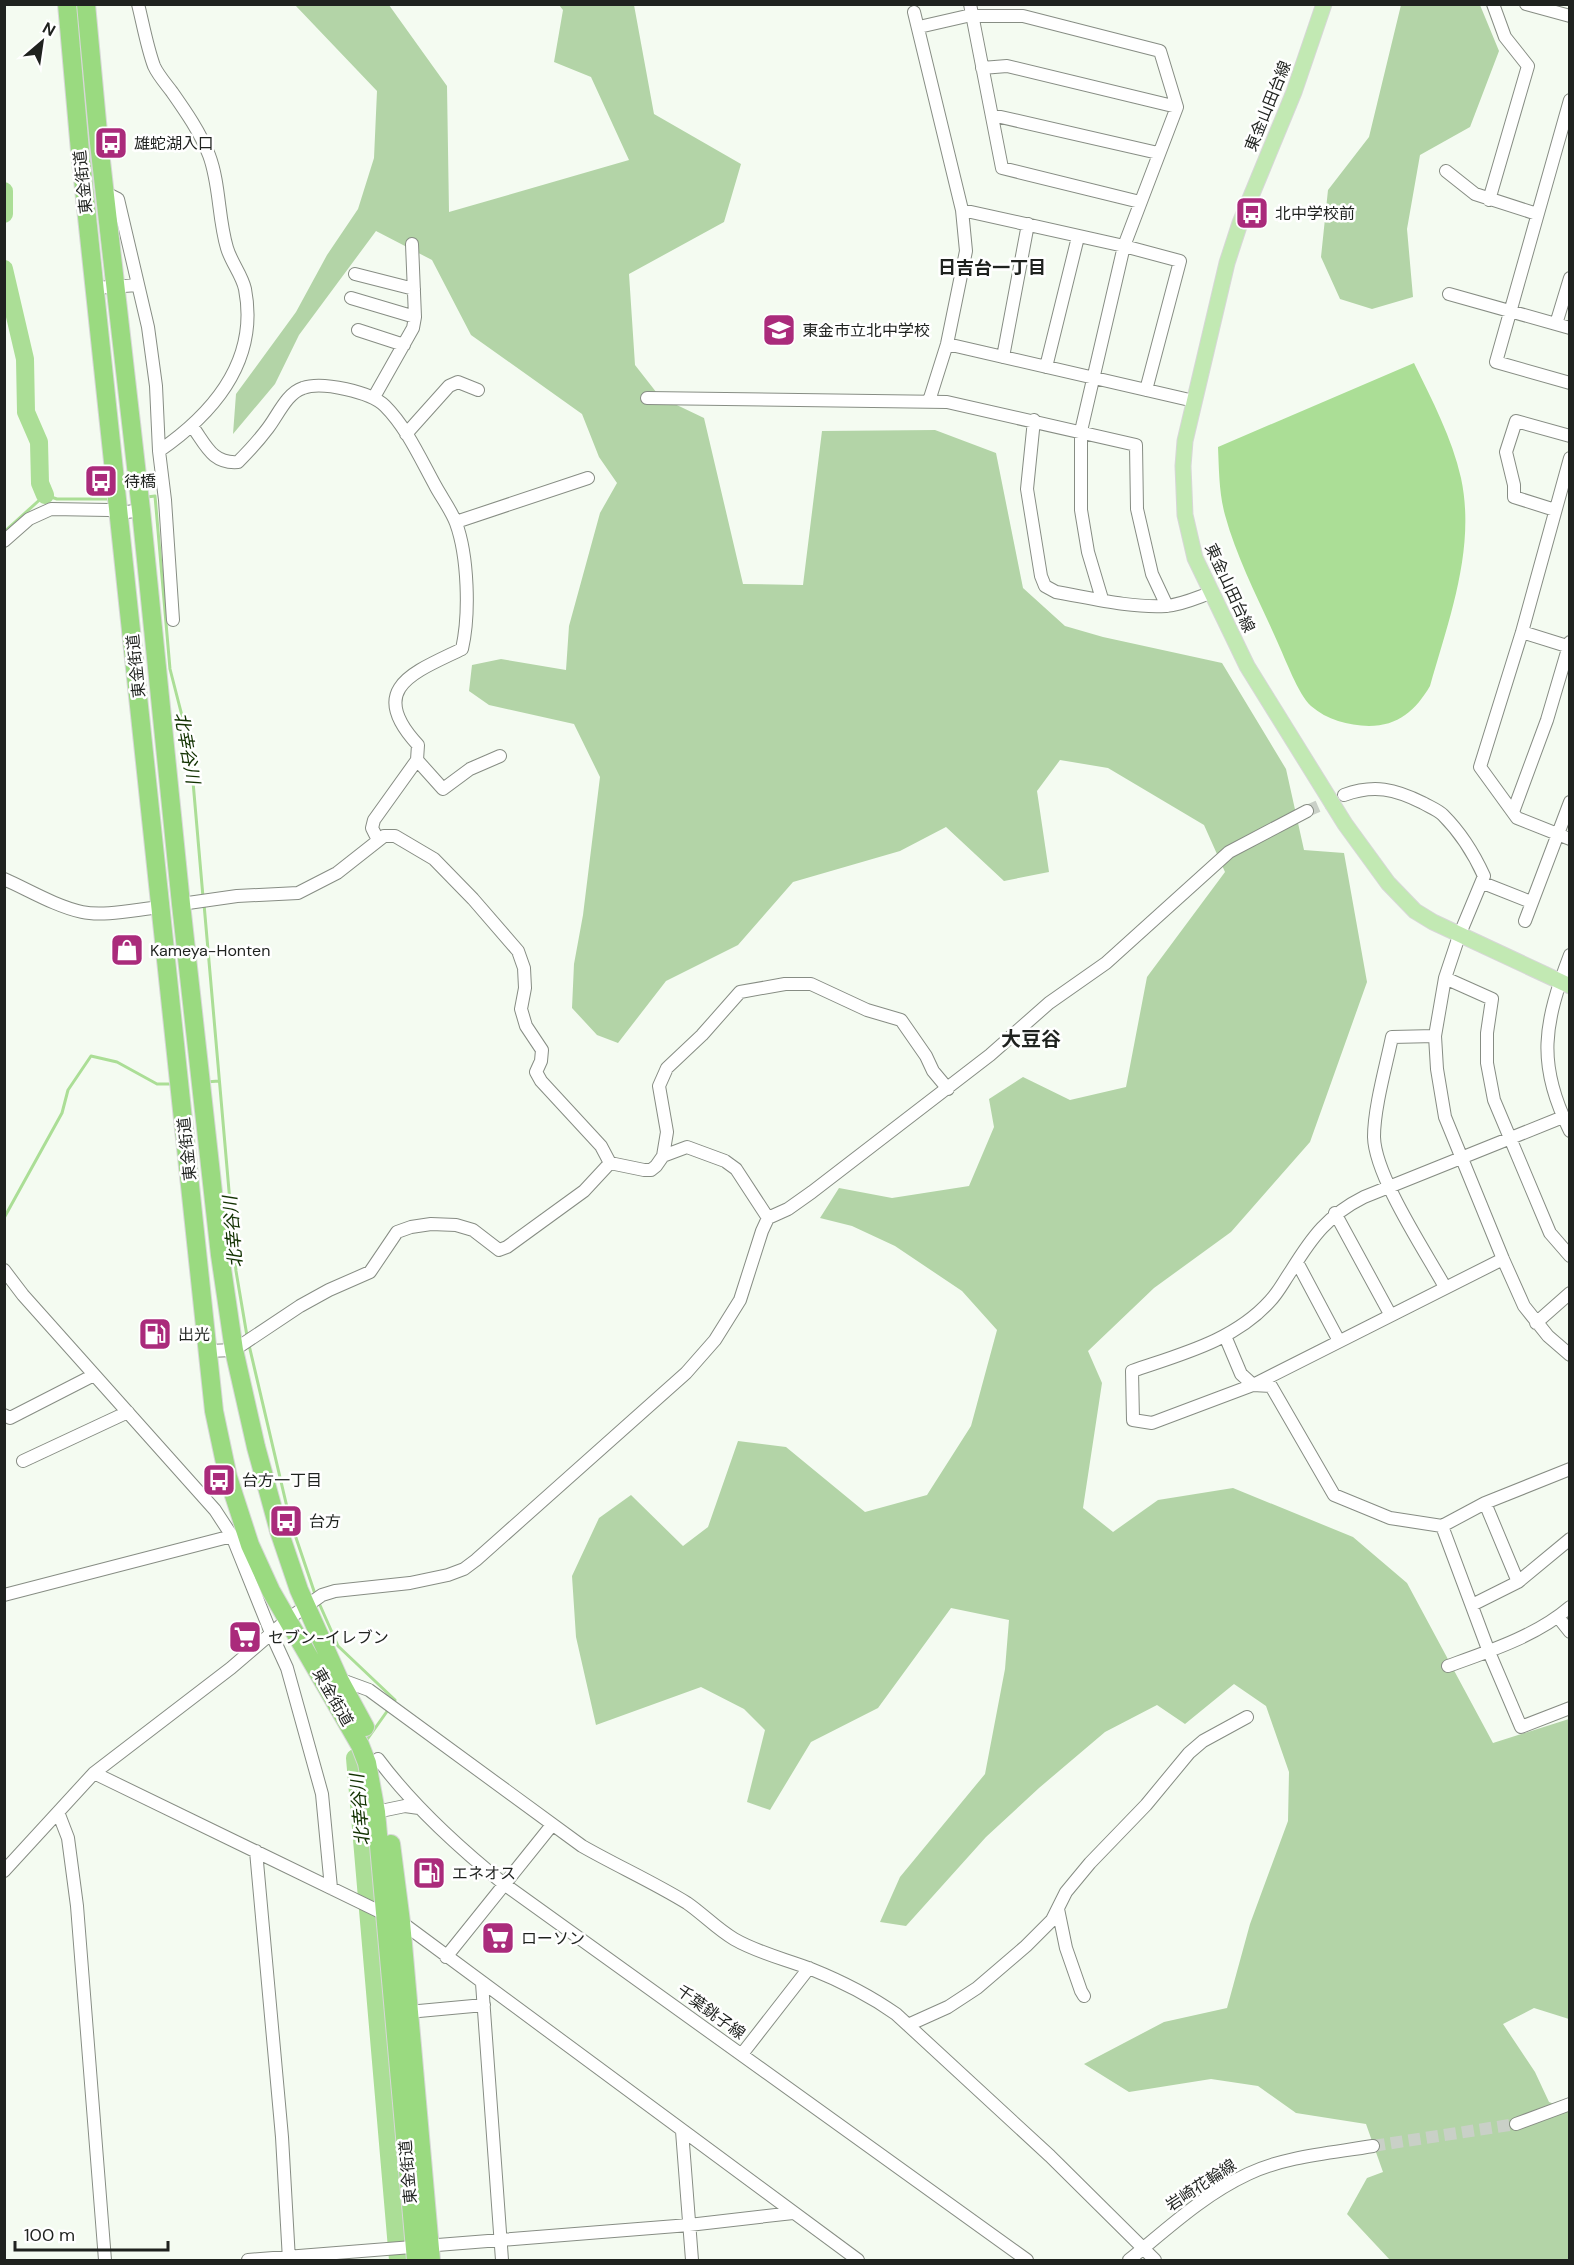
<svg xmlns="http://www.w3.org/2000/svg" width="1574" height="2265" viewBox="0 0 1574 2265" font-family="'DM Sans','Noto Sans JP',sans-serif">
<rect width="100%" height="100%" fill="#f4fbf1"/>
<!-- green -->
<path fill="#b3d4a7" d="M295,5h94l58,81 2,126 180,-52 -38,-83 -37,-15 9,-52 -4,-5h75l20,109 87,50 -17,58 -95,52 6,91 25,32 44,21 39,166 60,1 19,-154 113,-1 61,23 27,135 42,38 38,11 119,26 64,106 18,81 40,3 23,129 -57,160 -79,90 -77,56 -66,63 14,32 -19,125 30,24 45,-32 75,-12 120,49 54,46 86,160 76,-24v300l-35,-11 -31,16 32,48 14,30 20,8v150h-179l-43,-46 20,-36 16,-6 -17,-48 -70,-11 -38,-27 -47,-7 -82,13 -45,-28 80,-42 63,-14 23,-84 38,-103 1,-49 -23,-66 -32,-22 -49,40 -28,-19 -52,27 -66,56 -53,49 -80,89 -26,-4 20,-45 85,-103 20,-105 4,-49 -58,-12 -73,100 -67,34 -41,68 -23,-8 18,-72 -21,-21 -43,-22 -105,38 -20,-88 -4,-61 27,-58 32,-23 52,51 25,-19 30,-86 48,6 79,65 62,-17 44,-69 26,-96 -35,-39 -67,-45 -43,-20 -32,-8 19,-30 53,10 77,-12 25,-59 -5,-28 34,-22 47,23 56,-13 21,-110 78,-105 -21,-47 -96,-57 -48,-8 -23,31 12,81 -45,9 -58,-54 -46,24 -107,31 -55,63 -72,36 -48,62 -21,-8 -25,-27 2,-44 9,-49 17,-138 -26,-53 -85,-19 -20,-14 3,-26 29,-6 65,11 3,-44 31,-113 17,-30 -18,-26 -17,-43 -111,-79 -39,-75 -56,-29 -77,104 -24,49 -42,50 3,-40 60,-82 31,-57 31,-46 16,-51 3,-67z
M1401,5h79l19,46 -29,76 -50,28 -13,74 6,68 -41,12 -32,-10 -19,-42 7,-67 41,-53z"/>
<!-- water -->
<path fill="#abde96" d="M1414,363c18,37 38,75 47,115 15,70 -12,141 -31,208 -14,24 -32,40 -61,40 -21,-1 -42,-6 -58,-20 -13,-12 -26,-48 -34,-65 -18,-41 -40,-82 -52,-126 -6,-22 -6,-45 -7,-68z"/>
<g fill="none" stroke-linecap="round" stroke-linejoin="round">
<!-- stream -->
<path stroke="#abde96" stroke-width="3" d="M147,497l8,-1 15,173 20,78 13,150
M4,532l41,-37 12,4h53
M204,904l32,367 11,65
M206,1082l13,-1
M4,1218l58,-105 6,-23 23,-34 26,6 40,22h16
M249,1345l41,175 26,77
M319,1603l19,43 57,54 -3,4
M366,1741l22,-31"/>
<!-- river -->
<path stroke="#abde96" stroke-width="18" d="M4,191v23
M4,269l21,90 1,53 13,30 1,41 5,12
M355,1758l43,502"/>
<!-- minor-tunnel -->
<path stroke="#c9d0c7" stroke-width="12" stroke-dasharray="12 6" stroke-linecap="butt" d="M1307,811l37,-16
M1373,2146l143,-22"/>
<!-- minor casing -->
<g stroke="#878d84" stroke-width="14">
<path id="minor" d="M138,4c5,20 9,43 16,62 4,9 12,18 18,26 14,20 28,40 37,63 11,29 9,63 18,93 4,14 15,27 18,41 14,72 -31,124 -86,162
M970,4l32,164 138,34
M1526,4l44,12
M914,12l48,198 4,41 -19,93 -18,57
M919,27l48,-11h56l137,35 17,56 -53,139 -43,185v79l7,42 14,47
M982,68l25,-2 170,41
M1570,100l-74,262 74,21
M992,115l166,38
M1446,171l29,23 62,20
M104,192l14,7 30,128 8,59 3,65 6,49 8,120
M1489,200l39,-134 -23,-29 -12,-33
M962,210l162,36 56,15 -34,129
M355,274l59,15
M95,288l43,-3
M1449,294l121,34
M351,298l64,19
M1556,324l14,-46
M358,330l46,15
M947,344l247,57
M1003,357l25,-133
M1046,367l32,-130
M374,397l39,-69 2,-11 -3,-73
M647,398l300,4 189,43 1,64 15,65 15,32
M1034,420l-7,69 14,87 4,10 11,6c35,6 74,16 110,14 15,-1 30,-8 44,-13
M192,426c14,19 20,38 46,36 11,-11 21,-22 30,-34 10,-13 19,-35 35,-40 19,-7 68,4 82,18 22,22 36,54 51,81 6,11 15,23 20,36 12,33 14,91 6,126 -47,23 -97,39 -44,96l-1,15 -43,60 -2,8 6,12
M406,434l43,-48 9,-4 20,8
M1570,458l-48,174 -42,135 37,51 53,21
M1555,510l-41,-13v-12l-8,-33 10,-31 54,15
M456,522l132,-44
M4,541l25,-22 22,-10 58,1 11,3 21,-3
M1522,632l48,15
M417,760l26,29 27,-20 30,-13
M1344,795c30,-11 51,-6 79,8 7,4 15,7 20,12 18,18 31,39 41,61l-25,60 -14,42 -10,58 2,33 8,48 58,142 21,47 24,30 22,19
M1513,812l34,-92 23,-78
M4,879c25,11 51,27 78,33 22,5 56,-3 79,-5
M1483,883l48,19
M181,904l56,-8 61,-3 39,-20 47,-37h11l39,23 39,40 45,52 6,17 1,20 -4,21 5,17 16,24 -1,11 -5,11 5,9 60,65 9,17
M1525,921l45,-119
M1570,955c-26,68 -34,109 0,176
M1445,978l47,21 -5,34v30l7,37 56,133 20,23
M1435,1036l-43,1c-6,29 -18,71 -18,100 1,39 51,114 71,150
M663,1156l24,-9 38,14 11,8 32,49
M610,1163l34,7h7l5,-4 7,-10 4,-24 -8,-46 8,-18 35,-33 38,-43 45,-8h26l56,26 34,10 25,36 7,15 15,18
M1335,1213l55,101
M1503,1259l-250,126 -101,38 -19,-3 -1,-49c49,-17 102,-30 138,-70 8,-8 14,-20 21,-30 21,-34 37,-56 73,-74l199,-80
M1297,1262l42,79
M4,1270l19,25 192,215 17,26 39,97 16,35 35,126 9,94
M1536,1323l34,-30
M1225,1336l16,38 12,11 18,1 63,109 56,23 52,8 43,-23 85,-34
M208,1351l26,-1 66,-44 29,-16 41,-18 27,-40 14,-5 20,-3 25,1 17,5 26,20 8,-3 77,-56 26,-28
M4,1415l6,3 84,-43
M23,1461l105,-49
M1485,1503l33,79
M1442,1526l47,126 32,75 49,-19
M4,1595l228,-59
M1472,1605l46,-23 52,-43
M1558,1617l12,15
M1448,1666c42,-15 88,-30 122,-59
M339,1679l30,11 213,156c35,20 71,36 105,57 16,11 30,26 47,36 24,14 51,20 77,30 30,12 58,26 85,45l154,142 105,104
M378,1759c35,47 80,88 126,125l523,376
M94,1773l307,149 457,338
M58,1812l10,26 9,68 28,354
M376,1812l29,-6 14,2
M256,1851l26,286 7,123
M4,1871l90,-98 137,-105 57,-49 34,-24 13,-4 75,-8 38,-8 16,-6 12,-9 210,-187 29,-33 25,-40 22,-69 6,-13 20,-9 24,-17 178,-137 59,-52 57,-40 123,-111 78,-41
M1058,1909l8,39 15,43 3,5
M446,1957l106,-132
M482,1983l20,277
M419,2011l65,-6
M908,2025l40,-18 29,-19 49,-42 26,-26 14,-28 24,-29 56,-58 43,-52 14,-12 44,-24
M742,2054l67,-86
M1516,2124l54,-20
M682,2131l10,129
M248,2260l441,-35 104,-12
M1129,2260c38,-31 74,-65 119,-86 38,-18 84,-21 125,-28"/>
</g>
<!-- major casing -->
<g stroke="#d7d7d7" stroke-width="17">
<path id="major" d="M1324,4l-30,88 -54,131 -13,40 -42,178 -2,25 2,49 10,43 52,108 98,158 43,59 27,28 18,11 137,64"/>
</g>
<!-- highway casing -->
<g stroke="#d7d7d7" stroke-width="20">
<path id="highway" d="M67,4l13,147 134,1260 14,66 22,68 21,46 89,154 7,18 9,49 40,448
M86,4l13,139 42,367 40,394 39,351 14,95 22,97 23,84 20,59 40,89 26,48
M391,1844l10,78 30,338"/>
</g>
<!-- minor -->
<use href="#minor" stroke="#fff" stroke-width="12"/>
<!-- major -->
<use href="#major" stroke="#c2e9b3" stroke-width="15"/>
<!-- highway -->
<use href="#highway" stroke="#9ada80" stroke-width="18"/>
</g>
<!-- icons -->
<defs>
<g id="bus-square" transform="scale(1.725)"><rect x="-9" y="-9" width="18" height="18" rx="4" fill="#aa2b7b" stroke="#fff"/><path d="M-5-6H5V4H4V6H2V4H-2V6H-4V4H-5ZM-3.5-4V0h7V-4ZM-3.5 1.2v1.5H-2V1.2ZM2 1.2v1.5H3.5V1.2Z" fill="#fff"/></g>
<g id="school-square" transform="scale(1.725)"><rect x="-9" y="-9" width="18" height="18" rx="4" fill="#aa2b7b" stroke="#fff"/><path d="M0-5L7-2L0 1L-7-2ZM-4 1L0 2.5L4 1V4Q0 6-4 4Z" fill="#fff"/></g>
<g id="shop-square" transform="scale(1.725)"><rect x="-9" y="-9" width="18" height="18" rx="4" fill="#aa2b7b" stroke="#fff"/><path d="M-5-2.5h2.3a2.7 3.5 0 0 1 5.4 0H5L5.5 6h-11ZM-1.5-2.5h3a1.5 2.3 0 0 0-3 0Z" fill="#fff"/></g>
<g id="fuel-square" transform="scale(1.725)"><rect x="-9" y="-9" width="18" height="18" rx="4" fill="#aa2b7b" stroke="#fff"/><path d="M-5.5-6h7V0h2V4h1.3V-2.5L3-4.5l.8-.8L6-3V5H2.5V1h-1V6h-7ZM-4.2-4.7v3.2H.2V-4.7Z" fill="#fff"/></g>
<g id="supermarket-square" transform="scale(1.725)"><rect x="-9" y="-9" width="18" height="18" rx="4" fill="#aa2b7b" stroke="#fff"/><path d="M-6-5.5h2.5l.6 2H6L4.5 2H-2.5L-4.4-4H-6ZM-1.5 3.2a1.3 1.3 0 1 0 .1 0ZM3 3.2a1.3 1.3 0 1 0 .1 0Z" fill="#fff"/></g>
</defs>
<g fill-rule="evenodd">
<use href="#bus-square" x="111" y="143"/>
<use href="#bus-square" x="1252" y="213"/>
<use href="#school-square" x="779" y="330"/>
<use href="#bus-square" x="101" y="481"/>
<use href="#shop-square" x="127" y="950"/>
<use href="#fuel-square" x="155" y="1334"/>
<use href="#bus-square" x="219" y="1480"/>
<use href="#bus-square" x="286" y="1521"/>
<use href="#supermarket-square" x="245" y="1637"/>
<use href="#fuel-square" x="429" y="1873"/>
<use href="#supermarket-square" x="498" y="1938"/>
</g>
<g text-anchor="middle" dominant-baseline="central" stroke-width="5" stroke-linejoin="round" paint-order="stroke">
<!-- street labels -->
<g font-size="16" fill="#1f221f" stroke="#fff">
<text transform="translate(1268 106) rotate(-68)">東金山田台線</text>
<text transform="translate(83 182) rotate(-96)">東金街道</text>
<text transform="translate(1230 588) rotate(65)">東金山田台線</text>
<text transform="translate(136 666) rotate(-96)">東金街道</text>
<text transform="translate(187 1149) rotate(-96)">東金街道</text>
<text transform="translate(333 1697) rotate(60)">東金街道</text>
<text transform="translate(711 2012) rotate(36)">千葉銚子線</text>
<text transform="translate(408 2172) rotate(-95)">東金街道</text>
<text transform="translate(1201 2185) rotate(-33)">岩崎花輪線</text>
</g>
<!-- poi labels -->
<g font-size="16" fill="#1f221f" stroke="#fff" text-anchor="start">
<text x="134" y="143">雄蛇湖入口</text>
<text x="1275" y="213">北中学校前</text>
<text x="802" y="330">東金市立北中学校</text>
<text x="124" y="481">待橋</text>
<text x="150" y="950">Kameya-Honten</text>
<text x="178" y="1334">出光</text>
<text x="242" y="1480">台方一丁目</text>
<text x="309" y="1521">台方</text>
<text x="268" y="1637">セブン-イレブン</text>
<text x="452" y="1873">エネオス</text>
<text x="521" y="1938">ローソン</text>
</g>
<!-- neighbourhood labels -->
<g font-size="18" font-weight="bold" fill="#1f221f" stroke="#fff">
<text x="992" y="268">日吉台一丁目</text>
</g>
<!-- water labels -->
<g font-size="18" font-style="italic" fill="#123201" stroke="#fff">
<text transform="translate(187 748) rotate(80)">北幸谷川</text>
<text transform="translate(233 1232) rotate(-95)">北幸谷川</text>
<text transform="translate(360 1810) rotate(-95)">北幸谷川</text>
</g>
<!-- quarter labels -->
<g font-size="20" font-weight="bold" fill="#1f221f" stroke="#fff">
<text x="1031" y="1039">大豆谷</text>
</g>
</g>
<!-- border -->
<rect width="1574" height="2265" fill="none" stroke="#1f221f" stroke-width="12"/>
<!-- north arrow -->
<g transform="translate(42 42) rotate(29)" stroke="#ffffff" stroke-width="4.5" paint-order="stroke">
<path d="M0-4.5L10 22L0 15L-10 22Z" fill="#1f221f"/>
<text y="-9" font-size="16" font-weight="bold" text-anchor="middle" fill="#1f221f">N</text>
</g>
<!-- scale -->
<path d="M15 2241v9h153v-9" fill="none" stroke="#1f221f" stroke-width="3"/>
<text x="24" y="2241" font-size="18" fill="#1f221f" stroke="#ffffff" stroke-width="4.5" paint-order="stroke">100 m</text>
</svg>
